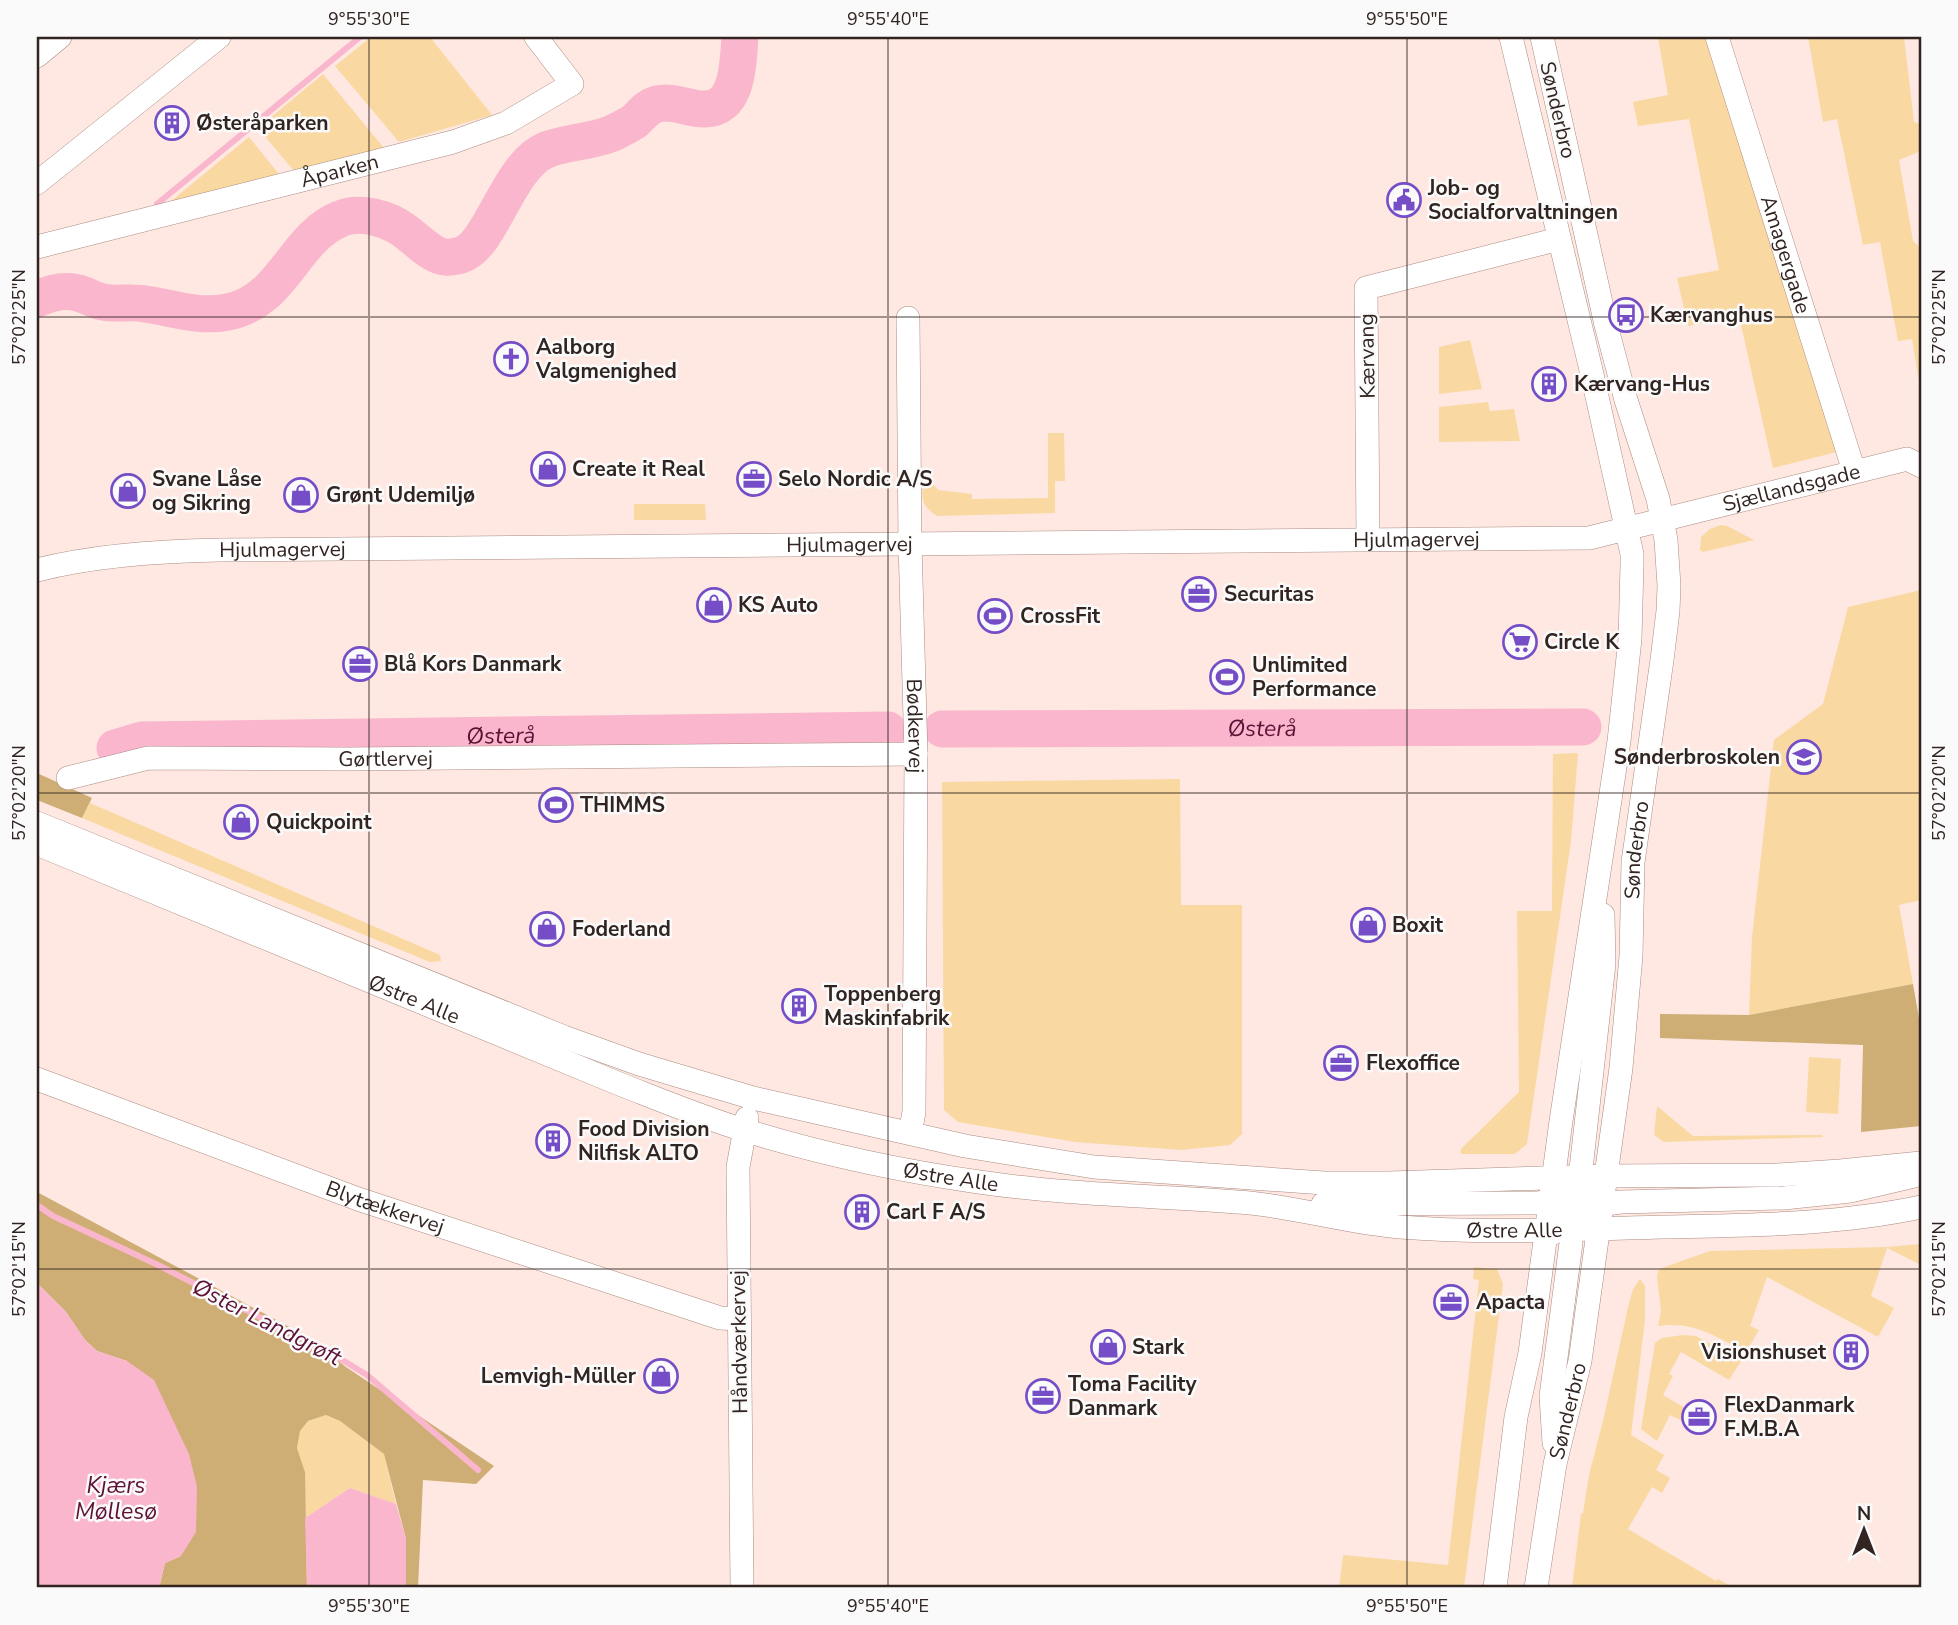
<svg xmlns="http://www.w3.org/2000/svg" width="1958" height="1625" viewBox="0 0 1958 1625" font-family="'Nunito Sans',sans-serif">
<rect width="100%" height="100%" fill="#fee8e1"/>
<!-- green -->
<path fill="#f9d9a1" d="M371,37h59l62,78 -93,27 -64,-76z
M1658,37h50l129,415 -64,16 -34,-152 -51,10 -11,-48 42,-8 -30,-151 -51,7 -5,-24 35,-7z
M1808,37h96l10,85 7,3v26l-22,9 14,81 8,7v146l-9,-55 -14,2 -18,-99 -17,3 -26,-126 -14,3z
M323,74l61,74 -90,23 -36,-43z
M249,137l30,37 -109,28z
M1470,340l12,49 -43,5v-47z
M1488,402l2,9 24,-2 6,32 -81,1v-35z
M1048,433h16l1,48h-10v32l-118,3c-12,-8 -16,-14 -14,-29l7,-3 4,1 4,5 34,4v5l76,-1z
M634,504h71l1,16h-72z
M1721,525l6,1 27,14 -51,12 -3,-2 1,-13 9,-8z
M1921,590v310l-22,5 14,79 -164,31 3,-78 22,-197 49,-36 25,-97z
M1578,753l-7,88 -44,303 -12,10h-54v-5l58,-57 -2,-181h35l1,-157z
M1180,779l1,126h61v229l-12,11 -49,5 -106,-8 -117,-20 -14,-12 -2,-328z
M90,803l350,152 1,6 -11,1 -348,-144z
M1809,1057l32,2 -3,55 -32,-2z
M1657,1106l36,30 129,-1 1,2 -159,5 -10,-7z
M1921,1244v21l-34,-17 -16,48 23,12 -16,29 -111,-60 -17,49 9,4 -13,22c-30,-15 -52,-31 -88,-26l3,-15 -4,-35 2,-7 51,-18 177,-4z
M1474,1267l23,2 6,15 -39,304h-125l4,-33 105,10 31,-285 -6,-1z
M1640,1279l5,7v34l-14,115 33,20 -8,15 14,8 -8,15 -10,-6 -24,42 88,52 2,-2 16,9h-162l9,-74 2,-1 6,-38 15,-58 24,-110 5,-18z
M1683,1335l13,1 45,25 -12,19 -48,-28 -12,22 4,2 -10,19 27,16 -6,11 -14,-7 -13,26 -16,-12 14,-86 7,-5z
M326,1415l14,6 44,33 12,50 -46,-16 -45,30v-46l-8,-24 3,-17 8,-10z"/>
<!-- forest -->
<path fill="#ceae75" d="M37,773l55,25 -10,20 -45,-18z
M1913,984l8,46v96l-60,6 2,-87 -203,-7v-24l89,1z
M37,1192l271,145 38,30 148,99 -18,18 -53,-4 -5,108h-12v-49l-22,-85 -44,-33 -14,-6 -18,6 -8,10 -3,17 8,24 2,116h-148l6,-25 16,-7 -54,-195 -30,-10 -12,-11 -19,-28 -29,-29z"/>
<!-- water -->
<path fill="#fab6cd" d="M37,1283l29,29 19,28 12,11 30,10 27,19 35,74 8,33 -1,45 -15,24 -16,7 -6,25h-122z
M350,1488l46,16 10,35v49h-99l-2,-70z"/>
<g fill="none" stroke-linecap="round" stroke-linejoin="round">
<!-- stream -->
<path stroke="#fab6cd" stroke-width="6" d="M157,204l203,-167
M37,1205l16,11 105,49 176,90 33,20 111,95"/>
<!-- river -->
<g stroke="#fab6cd" stroke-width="37">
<path d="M37,299c13,-6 27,-10 41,-6 8,2 16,7 25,9 13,3 28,-1 42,2 30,4 51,14 83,8 56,-11 65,-74 112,-93 20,-9 49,0 65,12 11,8 27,25 40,26 4,1 12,-1 16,-2 31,-10 46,-88 85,-105 20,-8 46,-8 67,-17 7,-4 17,-8 23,-13 7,-7 11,-13 21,-16 16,-4 31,5 47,5 35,1 34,-48 36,-72"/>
<path id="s1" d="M942,729l641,-2"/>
<path id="s2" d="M115,748l27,-8 746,-10"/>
</g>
<!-- minor casing -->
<g stroke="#ab8b80" stroke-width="24">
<g id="minor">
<path id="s3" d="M1717,37l137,434"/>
<path d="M37,56l23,-19"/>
<path d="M37,183l182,-146"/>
<path id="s4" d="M37,247l416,-105 53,-19 66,-39 -36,-47"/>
<path id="s5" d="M908,318l2,226 6,210 -2,358 -4,21"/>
<path d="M1368,539l-2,-251 193,-49"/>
<path id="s6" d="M37,570c59,-15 122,-19 183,-20l1369,-12 318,-79 14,7"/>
<path id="s7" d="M68,778l80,-20 199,1 569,-5"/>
<path d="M37,823l527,214 75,27 114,34 212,48 129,21 230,16h65l216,-7 172,-1 63,-4 81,-8"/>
<path id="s8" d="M37,844l585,241c41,16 82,33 125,46 75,23 154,40 232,51 89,13 181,14 271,21 50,5 99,20 150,24 88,7 176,2 264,0 87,-2 172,-2 257,-20"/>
<path id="s9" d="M37,1079l321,120 362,119 19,1"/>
<path d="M1586,1190l-5,-21 23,-205 -1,-49"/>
<path d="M1323,1204l215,-1c21,-3 40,-8 55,-24"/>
<path d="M1553,1233c19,-21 41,-28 68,-31l163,-4 66,-7 64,-15"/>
<path d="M1554,1443l-3,-47 20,-153 -1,-27"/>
<path d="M742,1588l-4,-421 9,-49"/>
<path d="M1495,1588l21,-171 14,-64 31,-232 58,-380 11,-102 2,-74v-11l-40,-180 -81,-337"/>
<path id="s10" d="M1536,1588l19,-124 25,-103 41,-293 10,-112 2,-94 29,-202 6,-49 1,-25 -3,-46 -8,-41 -32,-99 -20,-75 -64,-288"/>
</g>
</g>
<!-- minor -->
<use href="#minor" stroke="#fff" stroke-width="23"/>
</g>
<!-- ticks -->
<path fill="none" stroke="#322521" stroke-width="2" stroke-opacity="0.45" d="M369,37v1551M888,37v1551M1407,37v1551M37,317h1884M37,793h1884M37,1269h1884"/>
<!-- icons -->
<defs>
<g id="building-ring" transform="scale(1.75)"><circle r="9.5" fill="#fafafa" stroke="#754ec7" stroke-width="1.5"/><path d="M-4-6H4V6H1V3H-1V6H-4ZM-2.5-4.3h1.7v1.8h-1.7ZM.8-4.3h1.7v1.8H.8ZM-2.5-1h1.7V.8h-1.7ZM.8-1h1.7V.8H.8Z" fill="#754ec7"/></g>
<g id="civic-ring" transform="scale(1.75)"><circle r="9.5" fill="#fafafa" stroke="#754ec7" stroke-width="1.5"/><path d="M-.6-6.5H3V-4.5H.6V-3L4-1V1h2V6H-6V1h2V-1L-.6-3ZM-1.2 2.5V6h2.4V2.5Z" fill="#754ec7"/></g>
<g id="bus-ring" transform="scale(1.75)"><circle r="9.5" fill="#fafafa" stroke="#754ec7" stroke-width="1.5"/><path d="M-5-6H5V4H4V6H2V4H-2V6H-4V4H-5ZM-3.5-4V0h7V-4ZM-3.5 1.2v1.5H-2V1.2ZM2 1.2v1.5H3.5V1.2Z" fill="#754ec7"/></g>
<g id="church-ring" transform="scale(1.75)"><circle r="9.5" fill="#fafafa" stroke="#754ec7" stroke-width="1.5"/><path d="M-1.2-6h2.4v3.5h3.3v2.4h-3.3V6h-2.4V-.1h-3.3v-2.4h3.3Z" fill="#754ec7"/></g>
<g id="shop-ring" transform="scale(1.75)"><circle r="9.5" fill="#fafafa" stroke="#754ec7" stroke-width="1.5"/><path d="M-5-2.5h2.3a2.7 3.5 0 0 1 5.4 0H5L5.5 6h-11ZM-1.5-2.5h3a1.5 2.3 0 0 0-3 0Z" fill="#754ec7"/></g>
<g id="office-ring" transform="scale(1.75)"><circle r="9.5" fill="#fafafa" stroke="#754ec7" stroke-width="1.5"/><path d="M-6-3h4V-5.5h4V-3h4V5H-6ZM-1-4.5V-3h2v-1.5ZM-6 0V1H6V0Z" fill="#754ec7"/></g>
<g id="stadium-ring" transform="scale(1.75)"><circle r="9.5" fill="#fafafa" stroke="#754ec7" stroke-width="1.5"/><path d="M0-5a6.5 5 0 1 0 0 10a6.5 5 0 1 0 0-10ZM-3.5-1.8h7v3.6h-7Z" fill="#754ec7"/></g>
<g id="supermarket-ring" transform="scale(1.75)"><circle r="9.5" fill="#fafafa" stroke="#754ec7" stroke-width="1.5"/><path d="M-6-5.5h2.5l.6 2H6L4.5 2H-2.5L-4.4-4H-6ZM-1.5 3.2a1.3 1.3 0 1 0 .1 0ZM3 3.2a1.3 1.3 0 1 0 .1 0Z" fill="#754ec7"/></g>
<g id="school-ring" transform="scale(1.75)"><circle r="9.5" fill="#fafafa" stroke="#754ec7" stroke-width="1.5"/><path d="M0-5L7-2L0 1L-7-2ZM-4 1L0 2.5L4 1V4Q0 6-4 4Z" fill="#754ec7"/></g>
</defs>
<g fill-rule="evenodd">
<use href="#building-ring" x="172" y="123"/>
<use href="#civic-ring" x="1404" y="200"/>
<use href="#bus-ring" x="1626" y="315"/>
<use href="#church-ring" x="511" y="359"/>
<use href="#building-ring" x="1549" y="384"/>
<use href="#shop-ring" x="548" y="469"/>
<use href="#office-ring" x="754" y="479"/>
<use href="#shop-ring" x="128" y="491"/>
<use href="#shop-ring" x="301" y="495"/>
<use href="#office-ring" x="1199" y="594"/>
<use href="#shop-ring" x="714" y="605"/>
<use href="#stadium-ring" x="995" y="616"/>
<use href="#supermarket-ring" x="1520" y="642"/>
<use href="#office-ring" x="360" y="664"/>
<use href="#stadium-ring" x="1227" y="677"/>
<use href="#school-ring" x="1804" y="757"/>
<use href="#stadium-ring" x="556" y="805"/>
<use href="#shop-ring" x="241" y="822"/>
<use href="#shop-ring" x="1368" y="925"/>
<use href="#shop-ring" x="547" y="929"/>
<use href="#building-ring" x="799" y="1006"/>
<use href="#office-ring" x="1341" y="1063"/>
<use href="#building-ring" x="553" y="1141"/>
<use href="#building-ring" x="862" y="1212"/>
<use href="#office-ring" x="1451" y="1302"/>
<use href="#shop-ring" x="1108" y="1347"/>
<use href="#building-ring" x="1851" y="1352"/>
<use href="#shop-ring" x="661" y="1376"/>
<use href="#office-ring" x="1043" y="1396"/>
<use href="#office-ring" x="1699" y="1417"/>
</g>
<g text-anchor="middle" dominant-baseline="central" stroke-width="5" stroke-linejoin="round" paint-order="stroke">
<!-- street labels -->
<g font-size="21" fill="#322521" stroke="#fafafa">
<text transform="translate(1558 110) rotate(77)">Sønderbro</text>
<text stroke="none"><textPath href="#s4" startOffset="312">Åparken</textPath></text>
<text stroke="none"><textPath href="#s3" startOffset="228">Amagergade</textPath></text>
<text transform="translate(1367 356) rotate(-91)">Kærvang</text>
<text stroke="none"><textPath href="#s6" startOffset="1762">Sjællandsgade</textPath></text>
<text stroke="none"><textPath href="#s6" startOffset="1381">Hjulmagervej</textPath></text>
<text stroke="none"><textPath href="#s6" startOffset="814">Hjulmagervej</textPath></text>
<text stroke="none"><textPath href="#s6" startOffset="247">Hjulmagervej</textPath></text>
<text stroke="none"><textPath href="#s5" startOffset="408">Bødkervej</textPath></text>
<text stroke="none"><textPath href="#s7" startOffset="320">Gørtlervej</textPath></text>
<text stroke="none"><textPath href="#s10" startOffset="746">Sønderbro</textPath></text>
<text stroke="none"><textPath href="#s8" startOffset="408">Østre Alle</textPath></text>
<text stroke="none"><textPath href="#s8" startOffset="975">Østre Alle</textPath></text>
<text stroke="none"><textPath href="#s9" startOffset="371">Blytækkervej</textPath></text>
<text stroke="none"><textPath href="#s8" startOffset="1542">Østre Alle</textPath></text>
<text transform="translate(739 1342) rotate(-91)">Håndværkervej</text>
<text stroke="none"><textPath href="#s10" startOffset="180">Sønderbro</textPath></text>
</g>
<!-- poi labels -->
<g font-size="21" font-weight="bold" fill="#322521" stroke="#fafafa" text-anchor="start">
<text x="196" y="123">Østeråparken</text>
<text x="1428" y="188">Job- og<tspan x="1428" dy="24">Socialforvaltningen</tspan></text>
<text x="1650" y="315">Kærvanghus</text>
<text x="536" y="347">Aalborg<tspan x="536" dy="24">Valgmenighed</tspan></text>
<text x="1574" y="384">Kærvang-Hus</text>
<text x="572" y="469">Create it Real</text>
<text x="152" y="479">Svane Låse<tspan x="152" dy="24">og Sikring</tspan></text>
<text x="778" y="479">Selo Nordic A/S</text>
<text x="326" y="495">Grønt Udemiljø</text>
<text x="1224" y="594">Securitas</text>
<text x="738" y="605">KS Auto</text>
<text x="1020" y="616">CrossFit</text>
<text x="1544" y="642">Circle K</text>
<text x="384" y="664">Blå Kors Danmark</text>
<text x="1252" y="665">Unlimited<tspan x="1252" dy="24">Performance</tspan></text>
<text x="1780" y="757" text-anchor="end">Sønderbroskolen</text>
<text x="580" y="805">THIMMS</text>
<text x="266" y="822">Quickpoint</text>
<text x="1392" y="925">Boxit</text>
<text x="572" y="929">Foderland</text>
<text x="824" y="994">Toppenberg<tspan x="824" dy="24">Maskinfabrik</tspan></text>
<text x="1366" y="1063">Flexoffice</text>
<text x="578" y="1129">Food Division<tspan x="578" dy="24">Nilfisk ALTO</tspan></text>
<text x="886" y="1212">Carl F A/S</text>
<text x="1476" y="1302">Apacta</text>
<text x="1132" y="1347">Stark</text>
<text x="1826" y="1352" text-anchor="end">Visionshuset</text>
<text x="636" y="1376" text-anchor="end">Lemvigh-Müller</text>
<text x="1068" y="1384">Toma Facility<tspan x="1068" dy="24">Danmark</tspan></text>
<text x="1724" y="1405">FlexDanmark<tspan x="1724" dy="24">F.M.B.A</tspan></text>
</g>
<!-- water labels -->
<g font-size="23" font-style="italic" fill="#5d1135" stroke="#fafafa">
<text stroke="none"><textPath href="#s1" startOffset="320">Østerå</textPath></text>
<text stroke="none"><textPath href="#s2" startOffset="387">Østerå</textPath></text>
<text transform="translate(267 1322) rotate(27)">Øster Landgrøft</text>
<text x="116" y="1485">Kjærs<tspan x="116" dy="26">Møllesø</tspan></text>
</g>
</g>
<!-- border -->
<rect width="1958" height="1625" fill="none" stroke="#fafafa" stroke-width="77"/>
<!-- north arrow -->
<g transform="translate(1864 1530)" stroke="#fafafa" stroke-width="5" paint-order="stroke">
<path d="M0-5L12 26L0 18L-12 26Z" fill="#322521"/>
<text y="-10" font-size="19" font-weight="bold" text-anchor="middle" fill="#322521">N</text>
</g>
<rect x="38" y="38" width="1882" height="1548" fill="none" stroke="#322521" stroke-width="2.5"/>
<g font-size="18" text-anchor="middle" fill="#322521">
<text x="369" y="25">9°55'30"E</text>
<text x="888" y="25">9°55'40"E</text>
<text x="1407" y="25">9°55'50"E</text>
<text transform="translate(19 317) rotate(-90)" y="6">57°02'25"N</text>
<text transform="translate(1939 317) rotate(-90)" y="6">57°02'25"N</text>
<text transform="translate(19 793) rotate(-90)" y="6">57°02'20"N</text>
<text transform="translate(1939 793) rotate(-90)" y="6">57°02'20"N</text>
<text transform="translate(19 1269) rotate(-90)" y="6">57°02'15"N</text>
<text transform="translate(1939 1269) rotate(-90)" y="6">57°02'15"N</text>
<text x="369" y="1612">9°55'30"E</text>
<text x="888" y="1612">9°55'40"E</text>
<text x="1407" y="1612">9°55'50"E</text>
</g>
</svg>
